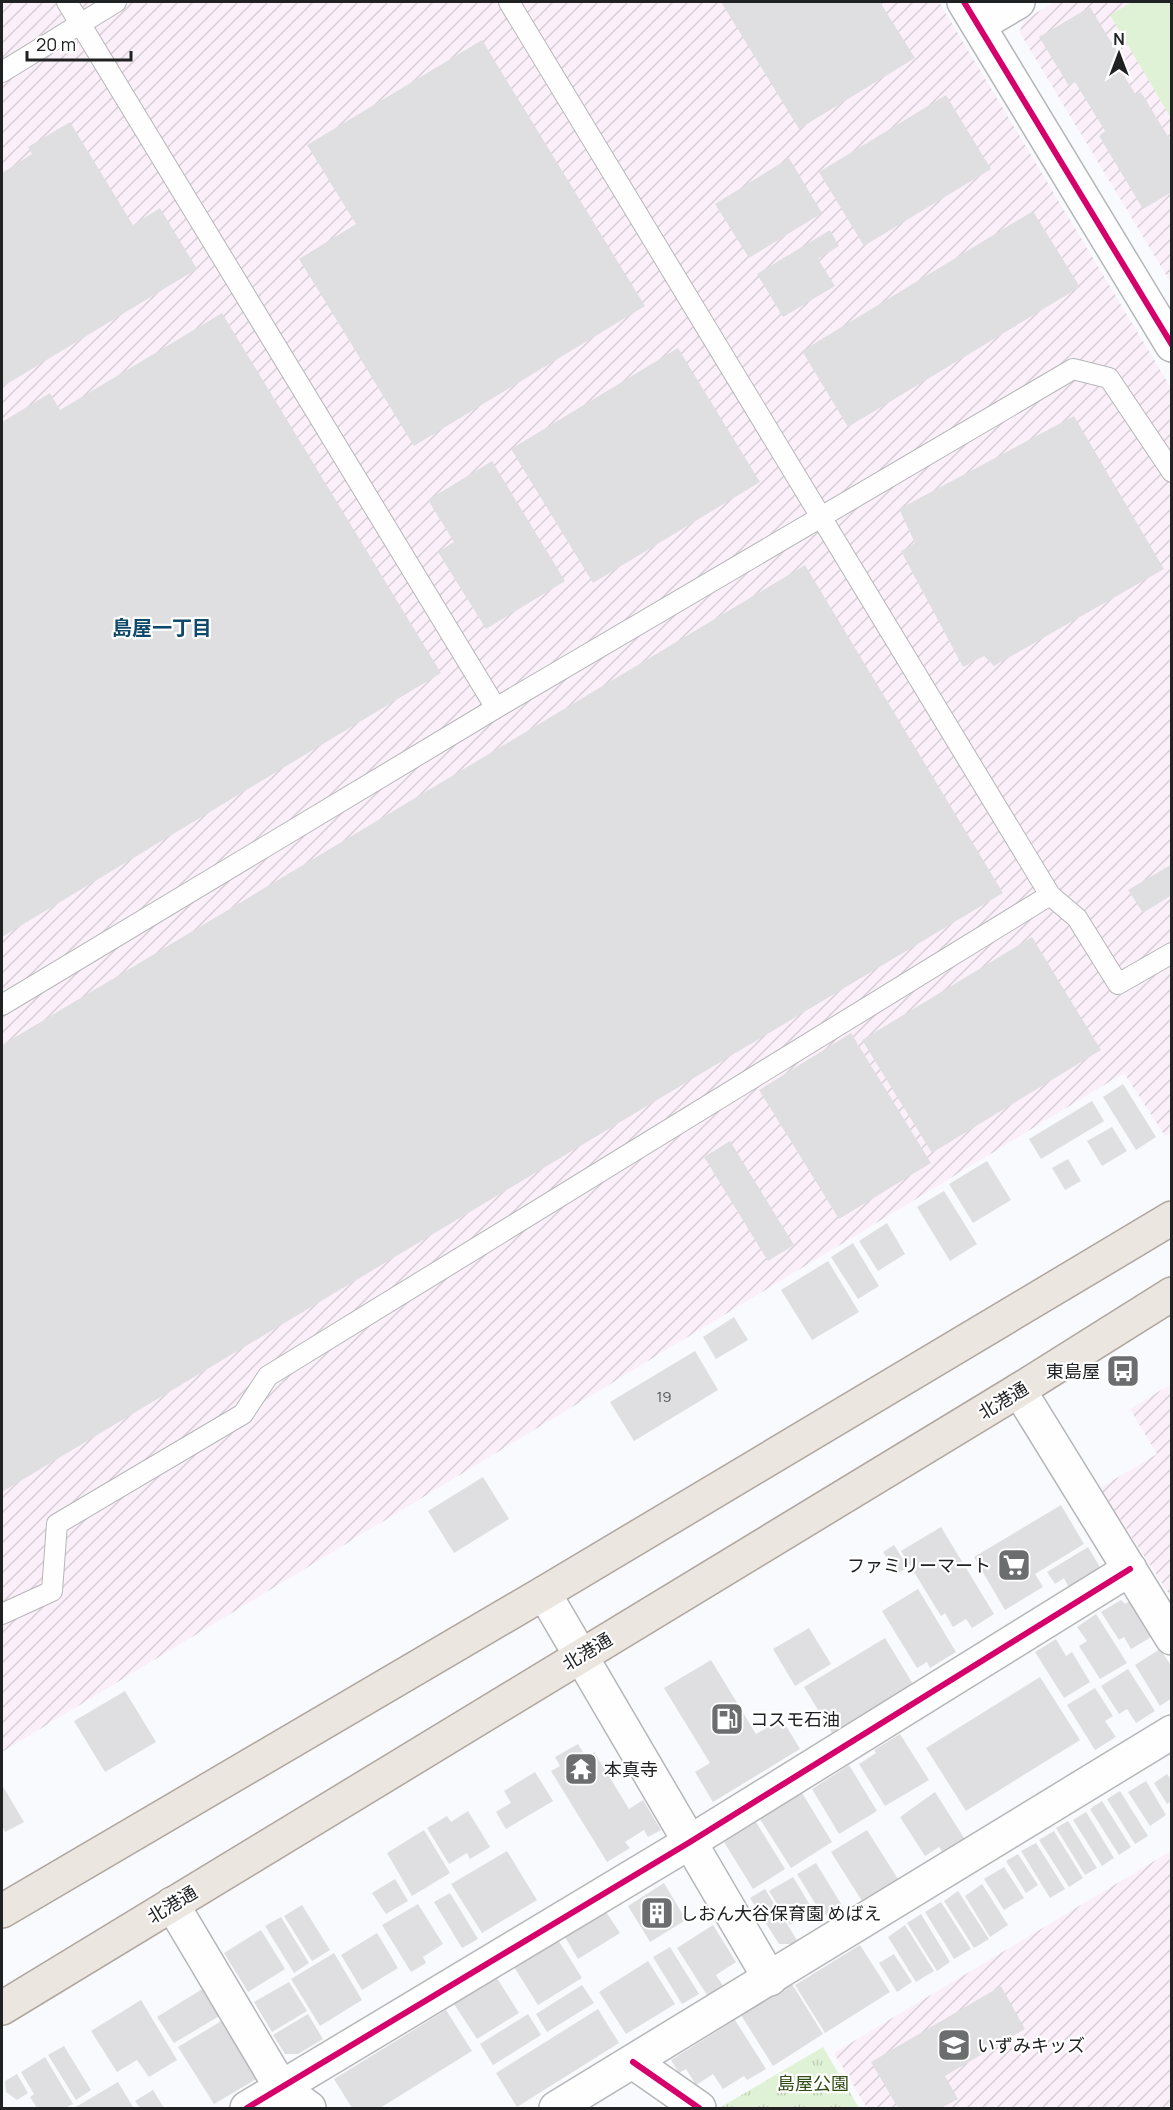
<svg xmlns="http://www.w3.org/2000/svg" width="1173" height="2110" viewBox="0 0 1173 2110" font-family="Manrope,'Noto Sans JP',sans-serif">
<defs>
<pattern id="industrial-furrows" width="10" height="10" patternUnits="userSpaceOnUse" patternTransform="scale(1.5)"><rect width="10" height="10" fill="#fbf0fa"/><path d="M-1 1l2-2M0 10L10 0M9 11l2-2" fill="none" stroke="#d7ced6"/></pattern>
<pattern id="park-tufts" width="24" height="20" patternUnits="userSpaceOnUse" patternTransform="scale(1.5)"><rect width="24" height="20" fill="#dff2d5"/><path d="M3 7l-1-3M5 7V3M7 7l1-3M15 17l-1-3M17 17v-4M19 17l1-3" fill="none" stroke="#bfcfb7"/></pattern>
</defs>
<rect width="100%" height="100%" fill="#f8fafd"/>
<!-- industrial -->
<path fill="url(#industrial-furrows)" d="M2,2h937l232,386v744l-6,4 -41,-63 -1122,679z
M1055,2h116v281l-151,-250 2,-12z
M1171,1384v213l-71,-109 57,-34 -27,-45z
M1171,1851v257h-304l-33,-55z"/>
<!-- park -->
<path fill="url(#park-tufts)" d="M823,2047l36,61h-135l-3,-1z"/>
<!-- garden -->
<path fill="#dff2d5" d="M1132,2h39v116l-61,-103z"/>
<!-- building -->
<path fill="#dfdfe2" d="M721,2h159l35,56 -116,71z
M1090,7l29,48 -6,3 23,37 5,-3 31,51v49l-29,17 -44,-73 6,-5 -30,-49 -6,4 -30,-49z
M482,40l163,266 -231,140 -115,-187 57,-35 -49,-79z
M946,95l45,74 -127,77 -45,-74z
M70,122l63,103 27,-17 37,61 -195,118v-214l30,-19 -4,-7z
M789,158l33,55 -73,45 -34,-54z
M1033,211l47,76 -232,140 -46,-76z
M830,230l9,16 -21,13 17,27 -52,31 -26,-43z
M222,313l219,360 -439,264v-515l48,-29 10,17z
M678,348l82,134 -167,101 -82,-134z
M1074,416l90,153 -170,97 -10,-10 -21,11 -62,-116 14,-8 -16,-34z
M492,461l73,120 -79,48 -48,-77 16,-10 -26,-42z
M805,565l198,328 -1001,599v-447z
M1172,864v31l-29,18 -15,-23z
M1032,937l69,113 -169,103 -70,-113z
M851,1033l80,130 -92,56 -80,-129z
M1123,1084l33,53 -20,13 -33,-53z
M1092,1101l12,20 -63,38 -12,-20z
M1112,1127l15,24 -25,15 -15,-25z
M730,1141l64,104 -26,16 -64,-104z
M1068,1159l13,22 -16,9 -13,-22z
M987,1161l24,39 -38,23 -24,-39z
M944,1191l33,53 -27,17 -33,-54z
M887,1223l18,31 -27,17 -19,-30z
M853,1243l26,43 -21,13 -27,-42z
M828,1261l31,51 -47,28 -31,-50z
M734,1317l14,23 -32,19 -13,-22z
M695,1351l23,39 -84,51 -24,-39z
M483,1477l26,42 -55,34 -26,-42z
M1061,1505l23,39 -49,30 8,13 -38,23 -31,-53z
M941,1527l53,87 -22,14 -6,-9 -13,8 -8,-14 -4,3 -40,-65z
M894,1545l14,22 -11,7 -14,-22z
M1088,1547l13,22 -32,19 -5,-10 -9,6 -8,-12z
M918,1589l38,63 -26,16 -3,-6 -10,6 -35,-57z
M1121,1600l4,4 6,-4 22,36 -22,13 -7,-12 -5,3 -18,-28z
M1096,1614l31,49 -27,16 -21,-33 8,-5 -10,-14z
M809,1628l22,36 -36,22 -22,-37z
M885,1638l28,46 -81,49 -28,-46z
M1056,1639l10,17 6,-4 18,30 -26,16 -29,-46z
M1160,1649l12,18v31l-12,8 -25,-41z
M711,1660l45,74 26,-15 18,30 -87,53 -18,-30 15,-9 -46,-75z
M1128,1669l27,42 -19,12 -9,-14 -8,5 -18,-28z
M1040,1677l40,63 -114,71 -40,-63z
M1095,1688l18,28 -8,5 11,16 -21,13 -28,-45z
M125,1691l31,51 -51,30 -31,-51z
M900,1734l29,46 -44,26 -26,-42 17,-11 -2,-3z
M578,1744l8,13 8,-5 35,57 14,-9 18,30 -13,7 -4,-7 -19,12 5,6 -23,14 -56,-91 9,-5 -5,-9z
M849,1765l28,46 -38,23 -27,-45z
M535,1772l18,29 -47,28 -10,-17 15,-9 -7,-12z
M1167,1774l5,7v20l-5,3 -13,-21z
M1146,1781l20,34 -16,11 -22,-34z
M2,1785l22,37 -19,10 -3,-6z
M1120,1791l28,45 -13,8 -28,-45z
M935,1792l31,49 -22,13 -5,-7 -14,9 -25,-39z
M802,1793l30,49 -41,26 -31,-49z
M1102,1801l29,46 -12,8 -29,-46z
M468,1811l22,36 -20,12 -3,-6 -18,11 -22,-36 20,-12 4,6z
M1086,1812l28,46 -12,8 -29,-46z
M1068,1821l29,47 -12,7 -29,-47z
M756,1822l29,47 -32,20 -29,-47z
M424,1830l26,43 -38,23 -25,-43z
M867,1830l31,49 -36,22 -31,-49z
M1054,1831l29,47 -14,9 -30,-47z
M1036,1843l29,46 -15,9 -29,-47z
M507,1851l30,49 -55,33 -31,-49z
M1018,1854l20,31 -12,8 -20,-32z
M816,1863l30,49 -16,10 -7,-13 -3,2 -23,-37z
M1004,1867l20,31 -20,12 -20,-31z
M793,1877l20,33 -23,15 -21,-34z
M395,1879l13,22 -22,13 -14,-21z
M664,1883l22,37 -36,22 -22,-36z
M982,1884l26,41 -18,12 -25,-41z
M765,1889l32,51 -5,4h-13l-29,-46z
M958,1891l31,48 -15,9 -30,-47z
M450,1893l28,46 -16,9 -28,-46z
M941,1902l30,47 -17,10 -29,-47z
M418,1904l25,40 -20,13 3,6 -15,9 -29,-47z
M302,1905l28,45 -18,11 -28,-45z
M606,1912l14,21 -42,26 -13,-22z
M921,1914l29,48 -13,9 -30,-48z
M281,1917l28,46 -15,10 -29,-47z
M713,1925l23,37 -20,13 7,11 -16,9 -30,-47z
M905,1925l29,46 -18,11 -28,-45z
M261,1930l24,39 -37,23 -24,-39z
M377,1933l21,35 -36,22 -21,-35z
M558,1940l24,38 -44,27 -24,-38z
M860,1945l30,47 -65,41 -30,-48z
M670,1947l29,47 -17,10 -29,-47z
M334,1953l28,47 -42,26 -29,-47z
M894,1954l18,28 -15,10 -18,-29z
M648,1961l27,43 -49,30 -27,-42z
M497,1978l22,35 -42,26 -23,-35z
M289,1982l18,29 -35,21 -18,-30z
M792,1984l31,50 -50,32 -32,-51z
M582,1985l12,18 -47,29 -11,-18z
M1001,1986l24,43 -80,47 13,23 -17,9h-43l-27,-46z
M204,1988l17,27 -47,28 -17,-26z
M141,2000l36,60 -28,17 -12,-17 -20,12 -26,-41z
M598,2009l21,34 -102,64 -21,-34z
M446,2010l26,41 -92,57h-28l-18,-29z
M308,2014l15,25 -25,15h-13l-12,-19z
M528,2014l13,21 -48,30 -13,-21z
M223,2020l35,58 -44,26 -36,-57z
M735,2020l31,49 -19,11 -3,-4 -21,13 -10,-15 -17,11 -10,-16 -7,4 -8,-13z
M64,2046l27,44 -15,10 -28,-45z
M45,2057l28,47 -8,4h-28l-7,-11 4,-3 -13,-22z
M17,2074l11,19 -11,7 -11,-8 -1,-11z
M118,2082l15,25 -3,1h-56z
M153,2090l11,18h-24l-5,-7z"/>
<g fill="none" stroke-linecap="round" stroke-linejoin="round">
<!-- service casing -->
<g stroke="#b5b6b8" stroke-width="22">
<path id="service" d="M67,2l429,706
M509,2l541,893 27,23 41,66 54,-31
M2,72l114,-70
M2,1005l494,-297 577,-339 36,9 63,94
M2,1614l50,-23 5,-67 186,-110 25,-38 782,-481"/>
</g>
<!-- minor casing -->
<g stroke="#b5b6b8" stroke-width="36">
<path id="minor" d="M979,25l39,-23
M1019,1390l153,248
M172,1904l110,185 27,19
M633,2062l66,46
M247,2108l443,-266 440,-273
M556,2108l616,-376"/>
</g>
<!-- tertiary casing -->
<g stroke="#b5b6b8" stroke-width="36">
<path id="tertiary" d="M964,2l208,343
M544,1593l226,386"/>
</g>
<!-- primary casing -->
<g stroke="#b0a69e" stroke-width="36">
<path id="primary" d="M2,1911l542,-318 628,-375
M2,2008l1017,-618 153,-96"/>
</g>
<!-- service -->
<use href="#service" stroke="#fefeff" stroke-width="20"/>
<!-- minor -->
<use href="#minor" stroke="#fefeff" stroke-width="33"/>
<!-- tertiary -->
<use href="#tertiary" stroke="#fefeff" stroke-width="33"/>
<!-- primary -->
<use href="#primary" stroke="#ebe6e0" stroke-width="33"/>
<!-- cycleway casing -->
<g stroke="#fff" stroke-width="10">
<path id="cycleway" d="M964,2l208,343
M633,2062l66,46
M247,2108l443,-266 440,-273"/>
</g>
<!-- cycleway -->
<use href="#cycleway" stroke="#d6006c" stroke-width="6"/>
</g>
<!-- icons -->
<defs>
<g id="bus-square" transform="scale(1.725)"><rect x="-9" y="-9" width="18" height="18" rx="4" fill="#6c6d6f" stroke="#fff"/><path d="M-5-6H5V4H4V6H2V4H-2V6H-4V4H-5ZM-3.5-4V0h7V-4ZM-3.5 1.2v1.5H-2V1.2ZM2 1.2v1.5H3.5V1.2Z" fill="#fff"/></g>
<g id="supermarket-square" transform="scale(1.725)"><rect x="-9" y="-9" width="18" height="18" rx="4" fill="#6c6d6f" stroke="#fff"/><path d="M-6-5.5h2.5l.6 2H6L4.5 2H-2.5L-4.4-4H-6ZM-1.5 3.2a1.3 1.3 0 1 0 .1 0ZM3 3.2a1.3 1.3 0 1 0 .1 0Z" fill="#fff"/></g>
<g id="fuel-square" transform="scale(1.725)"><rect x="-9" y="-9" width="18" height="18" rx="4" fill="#6c6d6f" stroke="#fff"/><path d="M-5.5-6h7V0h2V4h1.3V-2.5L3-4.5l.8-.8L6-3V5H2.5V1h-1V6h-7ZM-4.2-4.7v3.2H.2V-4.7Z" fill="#fff"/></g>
<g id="temple-square" transform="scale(1.725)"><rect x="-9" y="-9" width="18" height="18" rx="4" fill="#6c6d6f" stroke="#fff"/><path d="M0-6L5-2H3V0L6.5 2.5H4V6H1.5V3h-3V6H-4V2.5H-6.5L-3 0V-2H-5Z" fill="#fff"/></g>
<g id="building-square" transform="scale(1.725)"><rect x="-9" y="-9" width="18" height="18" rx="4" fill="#6c6d6f" stroke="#fff"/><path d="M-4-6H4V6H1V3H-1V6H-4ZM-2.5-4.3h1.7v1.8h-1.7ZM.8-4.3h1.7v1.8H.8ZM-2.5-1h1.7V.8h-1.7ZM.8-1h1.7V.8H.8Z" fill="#fff"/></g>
<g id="school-square" transform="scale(1.725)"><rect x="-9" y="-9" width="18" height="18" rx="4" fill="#6c6d6f" stroke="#fff"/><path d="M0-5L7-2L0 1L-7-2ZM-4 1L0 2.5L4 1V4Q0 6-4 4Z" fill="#fff"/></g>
</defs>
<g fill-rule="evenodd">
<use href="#bus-square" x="1123" y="1371"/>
<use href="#supermarket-square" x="1014" y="1565"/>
<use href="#fuel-square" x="727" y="1719"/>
<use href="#temple-square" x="581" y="1769"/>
<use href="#building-square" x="657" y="1913"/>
<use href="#school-square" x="954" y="2045"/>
</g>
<g text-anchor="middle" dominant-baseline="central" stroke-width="4.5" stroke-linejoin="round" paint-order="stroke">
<!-- number labels -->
<g font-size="15" fill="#515254">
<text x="664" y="1396">19</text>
</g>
<!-- poi labels -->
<g font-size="18" fill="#202123" stroke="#fff" text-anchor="start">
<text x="1100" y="1371" text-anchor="end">東島屋</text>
<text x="991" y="1565" text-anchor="end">ファミリーマート</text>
<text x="750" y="1719">コスモ石油</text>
<text x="604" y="1769">本真寺</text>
<text x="680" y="1913">しおん大谷保育園 めばえ</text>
<text x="977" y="2045">いずみキッズ</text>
</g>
<!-- street labels -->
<g font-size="18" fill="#202123" stroke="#fff">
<text transform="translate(1003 1400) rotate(-31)">北港通</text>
<text transform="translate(587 1651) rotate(-31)">北港通</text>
<text transform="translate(172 1904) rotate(-31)">北港通</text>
</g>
<!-- park labels -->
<g font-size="18" fill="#2f4c15" stroke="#fff">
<text x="813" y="2083">島屋公園</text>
</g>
<!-- neighbourhood labels -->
<g font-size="20" font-weight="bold" fill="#0f496a" stroke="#fff">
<text x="162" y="627">島屋一丁目</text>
</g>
</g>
<!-- border -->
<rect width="1173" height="2110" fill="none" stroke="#202123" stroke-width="6"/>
<!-- north arrow -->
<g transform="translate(1119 54)" stroke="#ffffff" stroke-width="4.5" paint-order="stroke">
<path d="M0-4.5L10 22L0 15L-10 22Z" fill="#202123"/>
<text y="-9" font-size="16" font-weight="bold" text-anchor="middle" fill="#202123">N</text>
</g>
<!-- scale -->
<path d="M27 51v9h104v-9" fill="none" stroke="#202123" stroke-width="3"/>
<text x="36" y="51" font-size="18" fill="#202123" stroke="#ffffff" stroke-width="4.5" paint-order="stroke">20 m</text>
</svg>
